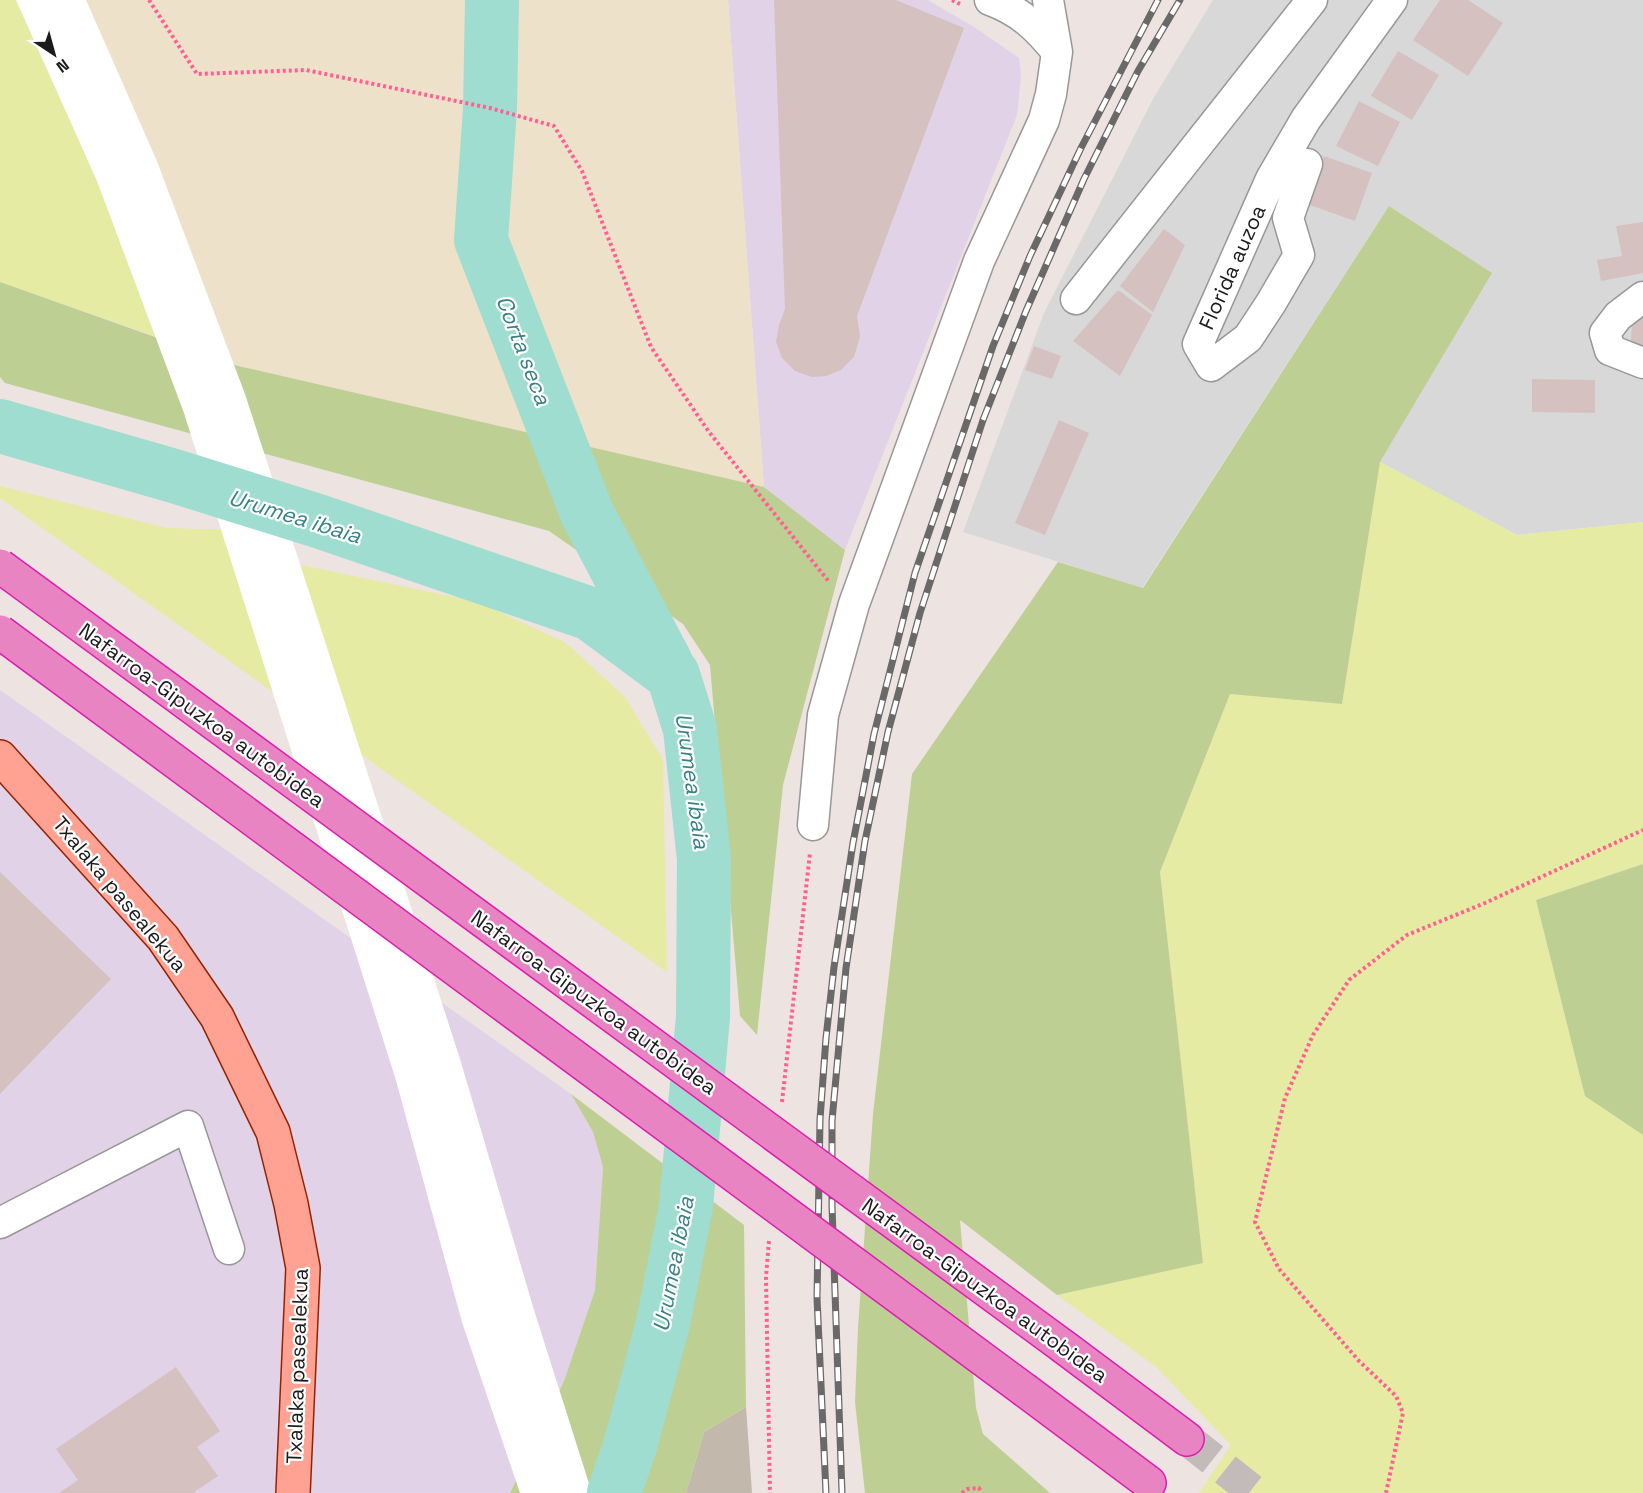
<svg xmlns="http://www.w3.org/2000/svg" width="1643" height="1493" viewBox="0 0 1643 1493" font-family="'Space Grotesk',sans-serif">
<rect width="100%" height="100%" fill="#ede3e0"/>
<!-- residential -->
<path fill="#d9d8d9" d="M1213,0h430v522l-126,13 -137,-73 111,-189 -102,-67 -247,382 -179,-56 81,-219 109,-214z"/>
<!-- industrial -->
<path fill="#e2d2e7" d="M728,0h200l46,27 45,31 2,17 -4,40 -172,435 -81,-63z
M0,690l571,404 22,38 10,35 -8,123 -31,91 -54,112h-510z"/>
<!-- construction -->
<path fill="#c2b8ac" d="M746,1407l6,86h-66l18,-61z"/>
<!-- farmland -->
<path fill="#eee1ca" d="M86,0h642l36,487 -530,-122 -78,-206z"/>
<!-- grass -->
<path fill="#e5eba3" d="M0,0h16l81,181 58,155 -155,-54z
M1380,462l137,73 126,-13v342l-107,36 49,195 58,40v358h-444l32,-48 -76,-79 -98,-71 146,-32 -43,-391 70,-178 112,10z
M0,486l167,42 78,2 56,35 177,37 88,41 59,54 38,63 4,212 -667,-474z"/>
<!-- forest -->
<path fill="#becf93" d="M1389,206l103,67 -112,189 -38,242 -112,-10 -70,178 43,391 -146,32 -97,-75 16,188 7,26 67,59h-185l-10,-91 3,-74 15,-214 39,-340 146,-212 85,26z
M0,282l234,83 530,122 81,63 -62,235 -26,250 -17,-19 -30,-351 -27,-41 -134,-93 -544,-148 -5,-6z
M1643,864v271l-58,-39 -49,-196z
M571,1094l173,131 2,182 -42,25 -18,61h-176l54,-112 31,-91 8,-123 -10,-35z"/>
<!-- pier -->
<path fill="#fff" d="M16,0h70l70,159 89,235 215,665 74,251 58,183h-72l-58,-171 -67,-245 -211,-664 -87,-232z"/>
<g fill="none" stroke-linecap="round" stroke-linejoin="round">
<!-- river -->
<path stroke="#9eddd0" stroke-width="54" d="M492,0l-2,108 -9,132 106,273 79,150
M0,426l174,50 144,45 273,93 82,61 17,54 14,130 -1,158 -17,189 -23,117 -33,123 -16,47"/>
</g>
<!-- building -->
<path fill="#d4c1c0" d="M774,0h122l68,28 -107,288 3,20 -6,21 -13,13 -15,6 -14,1 -17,-6 -13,-13 -6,-16 3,-17 6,-16z
M1440,0h28l35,23 -35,53 -55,-36z
M1398,51l41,24 -27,45 -41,-24z
M1359,101l41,21 -22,44 -42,-20z
M1324,156l48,17 -17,48 -48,-17z
M1643,222v51l-42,8 -4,-21 25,-4 -6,-30z
M1164,229l21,16 -32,67 -33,-26z
M1118,290l34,25 -32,61 -47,-35z
M1633,311l10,1v38l-13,-1z
M1034,346l27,10 -9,23 -27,-9z
M1532,379l63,1v33l-63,-1z
M1059,420l30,13 -44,102 -30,-12z
M0,872l111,107 -111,115z
M176,1367l44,64 -23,16 21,29 -25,17h-134l19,-13 -22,-31z"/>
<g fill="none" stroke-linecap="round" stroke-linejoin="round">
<!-- highway-tunnel -->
<path stroke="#c3bbb9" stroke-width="33" stroke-dasharray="33 16" stroke-linecap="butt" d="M1187,1439l68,54"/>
<!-- minor casing -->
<g stroke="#989898" stroke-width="33">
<path id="minor" d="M990,0c30,11 47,27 67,52
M1307,164l-19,54 11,37 -28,48 -23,35 -37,28 -13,-22 73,-165 35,-60 86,-119
M1643,297l-25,19 -13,17 5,17 33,13
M1076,299l236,-299
M813,825l10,-110 31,-111 125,-343 65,-141 7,-26 6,-42 -9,-52
M0,1223l188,-97 41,123"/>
</g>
<!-- major casing -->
<g stroke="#932300" stroke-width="36">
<path id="major" d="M0,757l163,181 54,79 56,115 18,72 12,64 -10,225"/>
</g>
<!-- highway casing -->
<g stroke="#dc1db1" stroke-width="36">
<path id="highway" d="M1064,1347l123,92
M1026,1391l123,92"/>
</g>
<!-- path -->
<path stroke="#ff6094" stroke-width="4" stroke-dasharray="3 3" stroke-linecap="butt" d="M149,0l48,74 109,-4 184,38 64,18 28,45 69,176 58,85 121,151
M952,0l8,4
M782,1102l28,-249
M769,1241l-3,36 4,216
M962,1493l5,-4 12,-1 2,5
M1386,1493l17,-80 -7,-17 -37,-35 -80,-92 -24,-47 30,-124 28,-63 36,-55 58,-45 78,-32 158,-73"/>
<!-- minor -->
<use href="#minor" stroke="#fff" stroke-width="30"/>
<!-- major -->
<use href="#major" stroke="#ffa294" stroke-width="33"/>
<!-- highway -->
<use href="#highway" stroke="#e984c2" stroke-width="33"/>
<!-- rail casing -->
<g stroke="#696969" stroke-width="7">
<path id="rail" d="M826,1493l-9,-195 3,-179 6,-81 8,-71 19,-124 21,-109 41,-161 78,-227 37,-90 51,-108 77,-148
M842,1493l-10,-287v-85l14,-153 19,-127 23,-109 32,-119 63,-193 43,-109 58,-132 54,-108 42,-71"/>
</g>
<!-- rail -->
<use href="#rail" stroke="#fff" stroke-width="4.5" stroke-dasharray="14" stroke-linecap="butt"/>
<!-- highway-bridge casing -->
<g stroke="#dc1db1" stroke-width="36" stroke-linecap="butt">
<path id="highway-bridge" d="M0,566l1064,781
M0,632l1026,759"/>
</g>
<!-- highway-bridge -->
<use href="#highway-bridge" stroke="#e984c2" stroke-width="33"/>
</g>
<g text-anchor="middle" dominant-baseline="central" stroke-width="4.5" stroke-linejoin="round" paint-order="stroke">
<!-- street labels -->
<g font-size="21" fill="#1b1b1b" stroke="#fff">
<text transform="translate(1232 267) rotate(-66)">Florida auzoa</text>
<text transform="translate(202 715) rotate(36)">Nafarroa-Gipuzkoa autobidea</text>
<text transform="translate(120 894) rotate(50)">Txalaka pasealekua</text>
<text transform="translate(594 1002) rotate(36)">Nafarroa-Gipuzkoa autobidea</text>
<text transform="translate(985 1290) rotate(36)">Nafarroa-Gipuzkoa autobidea</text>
<text transform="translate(297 1366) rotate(-88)">Txalaka pasealekua</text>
</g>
<!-- water labels -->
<g font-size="22" font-style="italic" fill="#388186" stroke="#fff">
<text transform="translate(524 350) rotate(69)">Corta seca</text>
<text transform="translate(295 516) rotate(17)">Urumea ibaia</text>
<text transform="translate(693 781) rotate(82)">Urumea ibaia</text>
<text transform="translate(673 1264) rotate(-79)">Urumea ibaia</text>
</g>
</g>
<!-- north arrow -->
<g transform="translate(54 54) rotate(144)" stroke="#ffffff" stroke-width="4.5" paint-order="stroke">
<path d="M0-4.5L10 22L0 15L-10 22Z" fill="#1b1b1b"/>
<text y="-9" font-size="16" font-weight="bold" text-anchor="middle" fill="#1b1b1b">N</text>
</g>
</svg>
